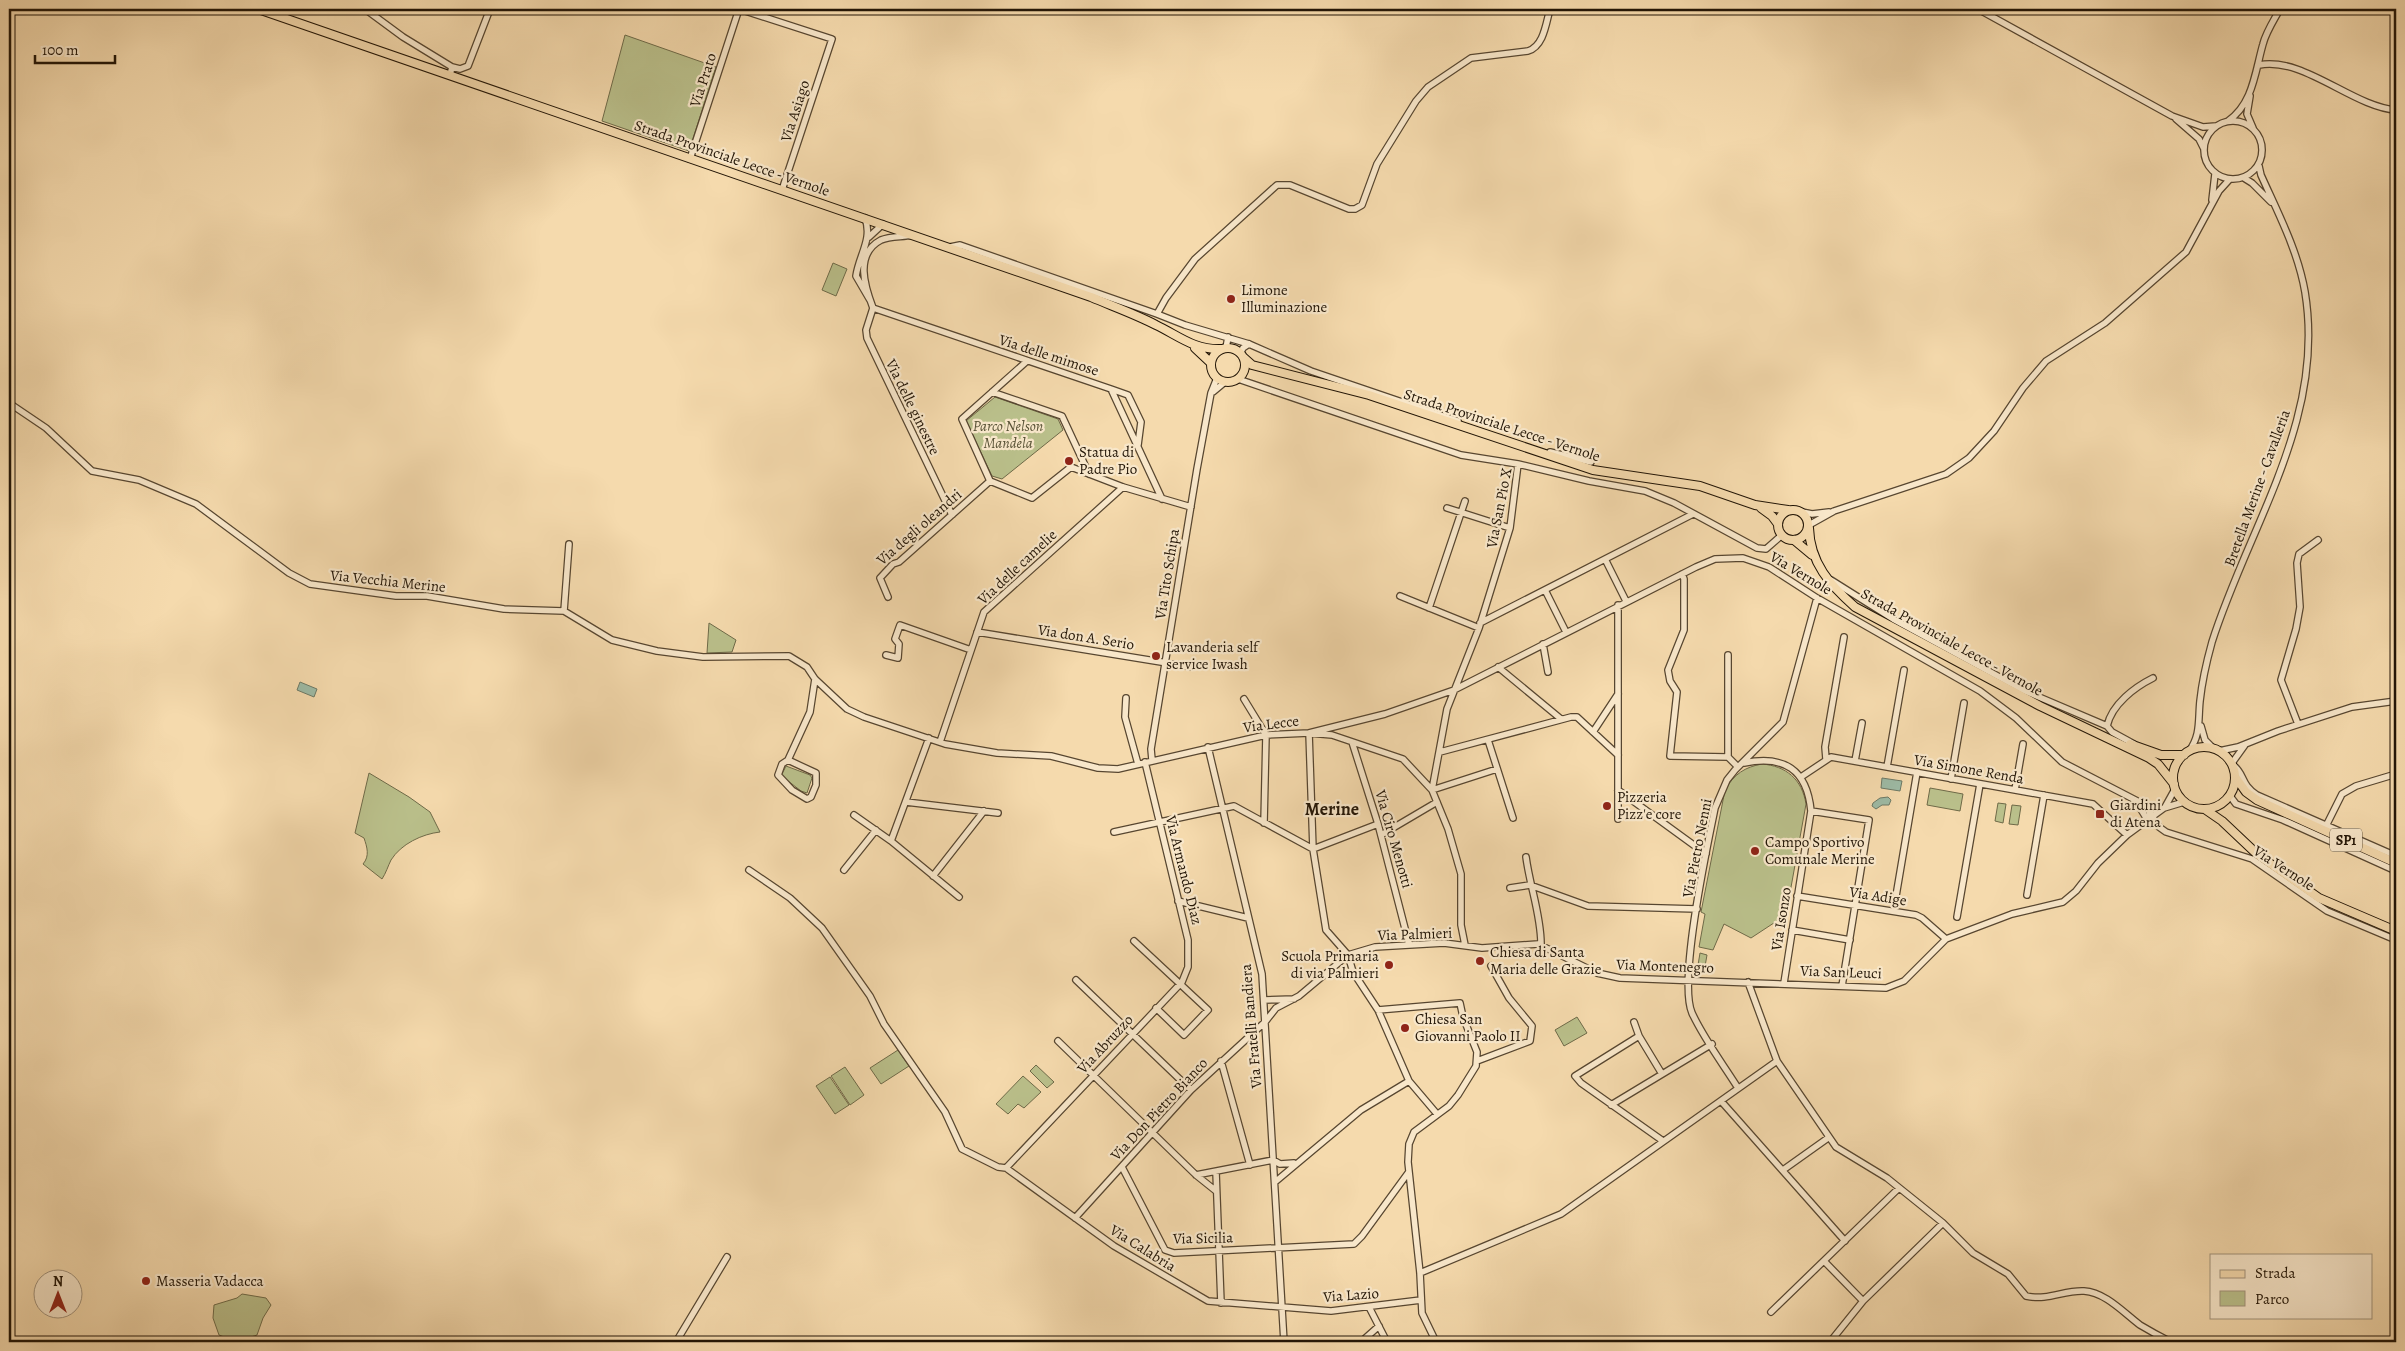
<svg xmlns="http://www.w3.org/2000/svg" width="2405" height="1351" viewBox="0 0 2405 1351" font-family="Alegreya,serif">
<rect width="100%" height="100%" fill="#f5daad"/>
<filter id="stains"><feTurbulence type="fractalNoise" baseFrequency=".004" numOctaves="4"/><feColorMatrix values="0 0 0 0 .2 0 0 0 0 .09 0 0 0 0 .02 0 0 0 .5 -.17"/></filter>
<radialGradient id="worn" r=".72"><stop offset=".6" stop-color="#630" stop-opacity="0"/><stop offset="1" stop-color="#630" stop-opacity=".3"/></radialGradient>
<!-- green -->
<path fill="#bac08b" stroke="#6e6a48" d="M625,35l91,32 -27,84 -87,-30z
M833,263l14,6 -11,27 -14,-6z
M995,397l63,22 5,11 -61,49 -10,-3 -26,-55z
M709,623l27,17 -4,12 -25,1z
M1762,764c24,2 40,15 44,40l-20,111 -35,23 -27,-14 -11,26 -14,-3 6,-33 -4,-2 24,-122c9,-16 20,-23 37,-26z
M786,766l24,9 2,3 -5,15 -6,-2 -18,-14 -1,-3z
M369,773l40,24 21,15 10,20c-18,2 -39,12 -49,28 -3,6 -5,13 -9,19l-19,-15c7,-8 4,-17 1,-26l-9,-5z
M1930,788l33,6 -3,17 -33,-6z
M1998,803l8,1 -3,19 -8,-2z
M2012,805l9,1 -3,19 -9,-1z
M1700,953l7,2 -3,17 -7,-1z
M1577,1017l10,16 -23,13 -9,-16z
M898,1050l11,16 -28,18 -11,-16z
M1036,1065l18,17 -7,6 -17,-17z
M845,1067l19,28 -14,10 -19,-29z
M1023,1076l18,16 -17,16 -6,-4 -10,10 -12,-10z
M830,1077l19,28 -14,9 -19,-28z
M242,1294l24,4 5,7 -8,13 -6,17 -20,7 -18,-7 -6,-17 1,-13 23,-7z"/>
<!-- water -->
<path fill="#9dbba6" stroke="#6c7966" d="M300,682l17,7 -3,8 -17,-7z
M1882,778l20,3 -2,10 -19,-3z
M1888,797l3,3 -2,5h-7l-6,4 -4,-3 1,-3 7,-5z"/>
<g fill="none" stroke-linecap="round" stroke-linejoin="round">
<!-- minor casing -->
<g stroke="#574630" stroke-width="8">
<path id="minor" d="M365,9l38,28 49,30 -2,8
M739,9l93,30 -50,151
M1978,9l194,107 31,11 13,-1
M2259,65c44,-9 94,42 137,45
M452,67l8,2 8,-3 22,-57
M2250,96l-3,18 6,14
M2176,119l23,20 5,10
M2204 150a29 29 0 1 1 58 0a29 29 0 1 1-58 0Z
M2228,121c25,-17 27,-49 35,-77 3,-12 11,-24 17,-35
M690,159l49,-150
M2244,178l8,5 19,19
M2212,200l3,-26
M865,218c8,21 -6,37 -9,58l14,24
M869,237l14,-13
M950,247l10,-2 197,69 9,-16 29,-39 82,-74h13l59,24h6l7,-4 15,-41 39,-63 12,-14 43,-29 57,-7c16,-5 18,-28 22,-42
M873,308l238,81 51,110
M873,308l-7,22 1,8 85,177
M873,308c-8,-21 -19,-54 8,-68 9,-4 21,-3 31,-5
M1157,314l28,11 64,19 62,27 147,50
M1226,348l2,-11
M1240,354l3,-6 6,-4
M1027,361l-65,58 28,62 42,17 39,-31 52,20 68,20
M1238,379l223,76 57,9
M1111,389l17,6 13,27 -3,23
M992,392l70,24 27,58
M1213,392l12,-10
M9,403l37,25 46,43 47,9 57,24 93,69 21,11 86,12h31l77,13 60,2 48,29 45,11 46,6 86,-1 18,11 8,12 32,30 17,8 81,27 52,9 54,3 47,12 20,1 148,-34 43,-2 23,2 71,24 29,31 16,39 13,45v51l4,20
M1550,452l41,10
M1447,508l63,20
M1802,512l10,2 17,-2
M1809,525l25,-14 112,-37 23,-16 25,-27 29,-43 23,-27 59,-38 81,-71 33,-61 10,-11
M1605,559l21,42
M1682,574l2,5v51l-16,40 2,11 7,11 -7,64 58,1
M1831,580l62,39 132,72 82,35 5,6 22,12
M1545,590l21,42
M1400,596l79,32
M888,597l-8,-19 13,-14 6,-2 91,-81
M1429,608l36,-107
M564,611l5,-67
M1480,623l213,-109
M977,632l215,35
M1543,644l5,28
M886,655l12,3 1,-14 -4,-5 5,-14 71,25
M1728,655v102l10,10
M1498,667l63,52
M1126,698l-1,19 13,47
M1244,699l22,36 -2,88
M2298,724l-17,-44 15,-51 4,-22 -3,-44 2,-9 19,-14
M2107,726c5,-22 28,-39 46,-48
M2201,726l4,14 8,8
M1593,732l25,-38
M1488,740l25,78
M940,742l44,-130 139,-125
M1352,742l26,82 31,120
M1208,747l54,227 22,368
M2189,751c12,-16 9,-31 11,-50 2,-19 7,-41 12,-59 37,-117 114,-222 93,-350 -7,-41 -27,-79 -44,-117l-2,-9
M2219,751l19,-4 40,-16 74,-24 44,-6
M1440,752l131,-35h6l41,38
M1826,759l-1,-12 19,-110
M788,760l-6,4 -4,11 14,15 15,9 4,-2 5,-12v-12l-28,-13 22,-48 5,-33
M1152,760l-1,-11 46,-280 14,-76 6,-15
M1855,761l7,-38
M1744,763c40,-8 63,6 67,48l-27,172
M2232,763l13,-18
M2233,765c12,9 7,19 24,30l139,61
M1887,767l17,-97
M1497,769l-65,21 15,-81 32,-81 31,-100 8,-64 71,17 56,10 29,12 83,45 9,1 16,-14
M1801,777l30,-20 262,47 34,31
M1951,779l13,-76
M1618,790l88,64
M2015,790l8,-46
M2230,796l6,8 47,16 113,51
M906,802l92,11
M2137,803l8,13 6,1
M2165,807l10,-18
M1811,811l58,9 -27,166
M854,815l37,26 68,56
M1618,819v-214
M2326,826l16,-32 14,-8 40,-12
M1114,832l120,-26 79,43 65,-25
M1381,835l56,-33
M891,841l38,-103
M1526,857c4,30 15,58 15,87
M749,870l41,28 32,30 48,68 14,28 61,88 17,37 36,18 8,1 108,78 94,55 123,10 90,-11
M844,870l32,-40
M933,876l51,-65
M1510,888l20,-3 58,21 109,3
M2027,895l17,-100
M1797,896l119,19 6,3 24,21
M1896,896l21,-124
M1178,901l70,17
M1957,917l23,-133
M1792,930l58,10
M1134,941l74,69 -24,25 -28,-27
M1076,980l115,110
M1264,1000l30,-1
M1378,1010l82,-7 3,14 14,35 -1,14 -18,29 -9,11 -35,26 -5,12 -1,18 12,111 2,40 14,29
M1634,1022l5,14 -64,40 6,7 82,58
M1639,1036l23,38
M1058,1041l138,134 20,16
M1221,1061l29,104
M1477,1061l53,-20 2,-15 -23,-28 -18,-32
M1777,1061l59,86 51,31 56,45 -80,78 -33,41
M1738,1088c-15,-24 -34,-49 -46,-75 -14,-32 15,-166 23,-205l12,-28 8,-10 48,-48 34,-124
M1721,1101l124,140
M1611,1105l101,-61
M1437,1114l-28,-33 -31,-71 -25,-38 -5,-17 -22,-25 -13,-81 -4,-116 76,-19 69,-24 242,-123 19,-8 28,-1 26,9 48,31 163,93 36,27 46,44 83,43 14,22 7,5 86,27 75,52 69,29
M1122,1167l43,83 9,3 180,-9 8,-8 46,-63
M1006,1168l176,-186 6,-15v-27l-43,-178
M1783,1170l45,-32
M1216,1172l5,131
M1196,1175l77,-15 7,4 14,-1
M1275,1182l86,-72 48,-29
M1075,1218l116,-128 74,-68 11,-14 23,-12 49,-41 27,-8 69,-4 38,5 56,-4 59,29 23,5 266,10 18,-7 42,-42 66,-25 51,-12 13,-11 22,-28 29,-28 37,-27 20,-6
M1943,1223l30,30 35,21 18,22c23,5 37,-6 58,-5 21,1 40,22 56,34 10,6 21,12 31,17
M1824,1261l39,40
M1420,1273l141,-59 216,-153 -29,-79
M1369,1307l18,35
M1771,1312l128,-124
M676,1342l51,-85
M1104,1342l3,-1
M1361,1342l18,-16"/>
</g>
<!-- major casing -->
<g stroke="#221506" stroke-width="10">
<path id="major" d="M258,9l833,288c21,9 44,17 65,28 23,11 38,25 65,24
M1195,348l16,15
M1211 365a17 17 0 1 1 34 0a17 17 0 1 1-34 0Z
M1243,357l9,8 117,30 224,75 107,16 55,19 33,5
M1761,508l11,8 6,8
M1778 525a15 15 0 1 1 30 0a15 15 0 1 1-30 0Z
M1809,528c1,35 21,57 46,79l185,99 109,52 9,6 16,20
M1794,540l18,15
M2130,744l31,11h23
M2173 778a31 31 0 1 1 62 0a31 31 0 1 1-62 0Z
M2236,778l10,14 11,8 139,63
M2206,810l16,11 36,34 61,43 77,33"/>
</g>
<!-- minor -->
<use href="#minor" stroke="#f8e7ca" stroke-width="5.5"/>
<!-- major -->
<use href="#major" stroke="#f5daad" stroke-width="8"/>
</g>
<!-- markers -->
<g fill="#8f2418" stroke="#f8e7ca" stroke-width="2">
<circle cx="1231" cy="299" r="5"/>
<circle cx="1069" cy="461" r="5"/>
<circle cx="1156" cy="656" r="5"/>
<circle cx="1607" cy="806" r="5"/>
<rect x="2095" y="809" width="10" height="10" rx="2.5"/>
<circle cx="1755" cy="851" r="5"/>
<circle cx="1480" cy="961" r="5"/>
<circle cx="1389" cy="965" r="5"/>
<circle cx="1405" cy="1028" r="5"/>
<circle cx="146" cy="1281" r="5"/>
</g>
<g text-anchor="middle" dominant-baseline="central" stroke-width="4.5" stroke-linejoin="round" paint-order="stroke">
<!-- shield labels -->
<rect fill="#f8e7ca" stroke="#625441" stroke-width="1" x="2330" y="828.5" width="32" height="23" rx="4"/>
<g font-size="14" font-weight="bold" fill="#221506">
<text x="2346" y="840">SP1</text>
</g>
<!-- street labels -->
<g font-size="15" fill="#221506" stroke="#f8e7ca">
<text transform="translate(703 80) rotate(-72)">Via Prato</text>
<text transform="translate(795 111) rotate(-72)">Via Asiago</text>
<text transform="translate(732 158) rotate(19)">Strada Provinciale Lecce - Vernole</text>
<text transform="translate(1049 355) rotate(18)">Via delle mimose</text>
<text transform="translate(913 407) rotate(64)">Via delle ginestre</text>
<text transform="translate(1502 425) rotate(18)">Strada Provinciale Lecce - Vernole</text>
<text transform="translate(2257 488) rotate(-70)">Bretella Merine - Cavalleria</text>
<text transform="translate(1499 508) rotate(-79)">Via San Pio X</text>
<text transform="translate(919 527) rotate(-41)">Via degli oleandri</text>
<text transform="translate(1017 567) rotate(-43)">Via delle camelie</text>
<text transform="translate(1801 573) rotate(31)">Via Vernole</text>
<text transform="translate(1167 574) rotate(-81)">Via Tito Schipa</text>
<text transform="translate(388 581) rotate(6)">Via Vecchia Merine</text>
<text transform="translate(1086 637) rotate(9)">Via don A. Serio</text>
<text transform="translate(1952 642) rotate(29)">Strada Provinciale Lecce - Vernole</text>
<text transform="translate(1271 724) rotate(-7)">Via Lecce</text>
<text transform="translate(1969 769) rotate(10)">Via Simone Renda</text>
<text transform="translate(1394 839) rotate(74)">Via Ciro Menotti</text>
<text transform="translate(1697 848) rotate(-79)">Via Pietro Nenni</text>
<text transform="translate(2284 868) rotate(33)">Via Vernole</text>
<text transform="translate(1184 870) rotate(76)">Via Armando Diaz</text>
<text transform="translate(1878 896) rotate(9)">Via Adige</text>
<text transform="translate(1781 919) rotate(-81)">Via Isonzo</text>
<text transform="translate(1415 934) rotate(-2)">Via Palmieri</text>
<text transform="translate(1665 966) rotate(2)">Via Montenegro</text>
<text transform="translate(1841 972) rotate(2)">Via San Leuci</text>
<text transform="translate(1251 1026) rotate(-95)">Via Fratelli Bandiera</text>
<text transform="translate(1105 1044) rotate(-47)">Via Abruzzo</text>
<text transform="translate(1159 1109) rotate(-47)">Via Don Pietro Bianco</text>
<text transform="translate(1203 1238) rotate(-1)">Via Sicilia</text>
<text transform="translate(1143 1248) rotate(32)">Via Calabria</text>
<text transform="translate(1351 1295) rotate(-4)">Via Lazio</text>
</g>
<!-- poi labels -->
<g font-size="15" fill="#221506" stroke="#f8e7ca" text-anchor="start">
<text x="1241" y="290">Limone<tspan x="1241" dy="17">Illuminazione</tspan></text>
<text x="1079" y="452">Statua di<tspan x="1079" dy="17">Padre Pio</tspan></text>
<text x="1166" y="647">Lavanderia self<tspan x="1166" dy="17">service Iwash</tspan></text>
<text x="1617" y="797">Pizzeria<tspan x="1617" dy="17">Pizz'e core</tspan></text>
<text x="2110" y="805">Giardini<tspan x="2110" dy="17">di Atena</tspan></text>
<text x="1765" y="842">Campo Sportivo<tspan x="1765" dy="17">Comunale Merine</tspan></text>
<text x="1490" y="952">Chiesa di Santa<tspan x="1490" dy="17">Maria delle Grazie</tspan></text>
<text x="1379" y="956" text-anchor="end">Scuola Primaria<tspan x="1379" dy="17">di via Palmieri</tspan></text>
<text x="1415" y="1019">Chiesa San<tspan x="1415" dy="17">Giovanni Paolo II</tspan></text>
<text x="156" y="1281">Masseria Vadacca</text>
</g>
<!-- park labels -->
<g font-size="15" font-style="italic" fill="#575135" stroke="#f8e7ca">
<text x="1008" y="426">Parco Nelson<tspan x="1008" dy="17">Mandela</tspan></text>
</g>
<!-- quarter labels -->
<g font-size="18" font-weight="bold" fill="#221506" stroke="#f8e7ca">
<text x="1332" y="809">Merine</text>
</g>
</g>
<!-- margin -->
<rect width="2405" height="1351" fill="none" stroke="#f5daad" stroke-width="30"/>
<rect x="10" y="10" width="2385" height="1331" fill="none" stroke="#221506" stroke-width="2.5"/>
<rect x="15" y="15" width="2375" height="1321" fill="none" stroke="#221506"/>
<!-- legend -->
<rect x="2210" y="1254" width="162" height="65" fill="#f8e7ca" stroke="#a2937c"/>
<rect x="2220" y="1270" width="25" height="8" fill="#f5daad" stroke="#a2937c"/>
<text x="2255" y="1278" font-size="15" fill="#221506">Strada</text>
<rect x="2220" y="1291" width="25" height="15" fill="#bac08b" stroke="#a2937c"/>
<text x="2255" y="1304" font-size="15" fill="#221506">Parco</text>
<!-- north arrow -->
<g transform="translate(58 1294)"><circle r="24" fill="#f8e7ca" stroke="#a2937c"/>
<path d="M0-4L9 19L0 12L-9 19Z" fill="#8f2418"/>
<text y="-8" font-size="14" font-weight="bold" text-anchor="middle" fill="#221506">N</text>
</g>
<!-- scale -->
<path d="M35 55v8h80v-8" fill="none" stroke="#221506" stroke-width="2.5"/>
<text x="42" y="55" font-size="15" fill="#221506" stroke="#f8e7ca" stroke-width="4" paint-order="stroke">100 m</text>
<rect width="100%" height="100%" filter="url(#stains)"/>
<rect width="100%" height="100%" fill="url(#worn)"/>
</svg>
